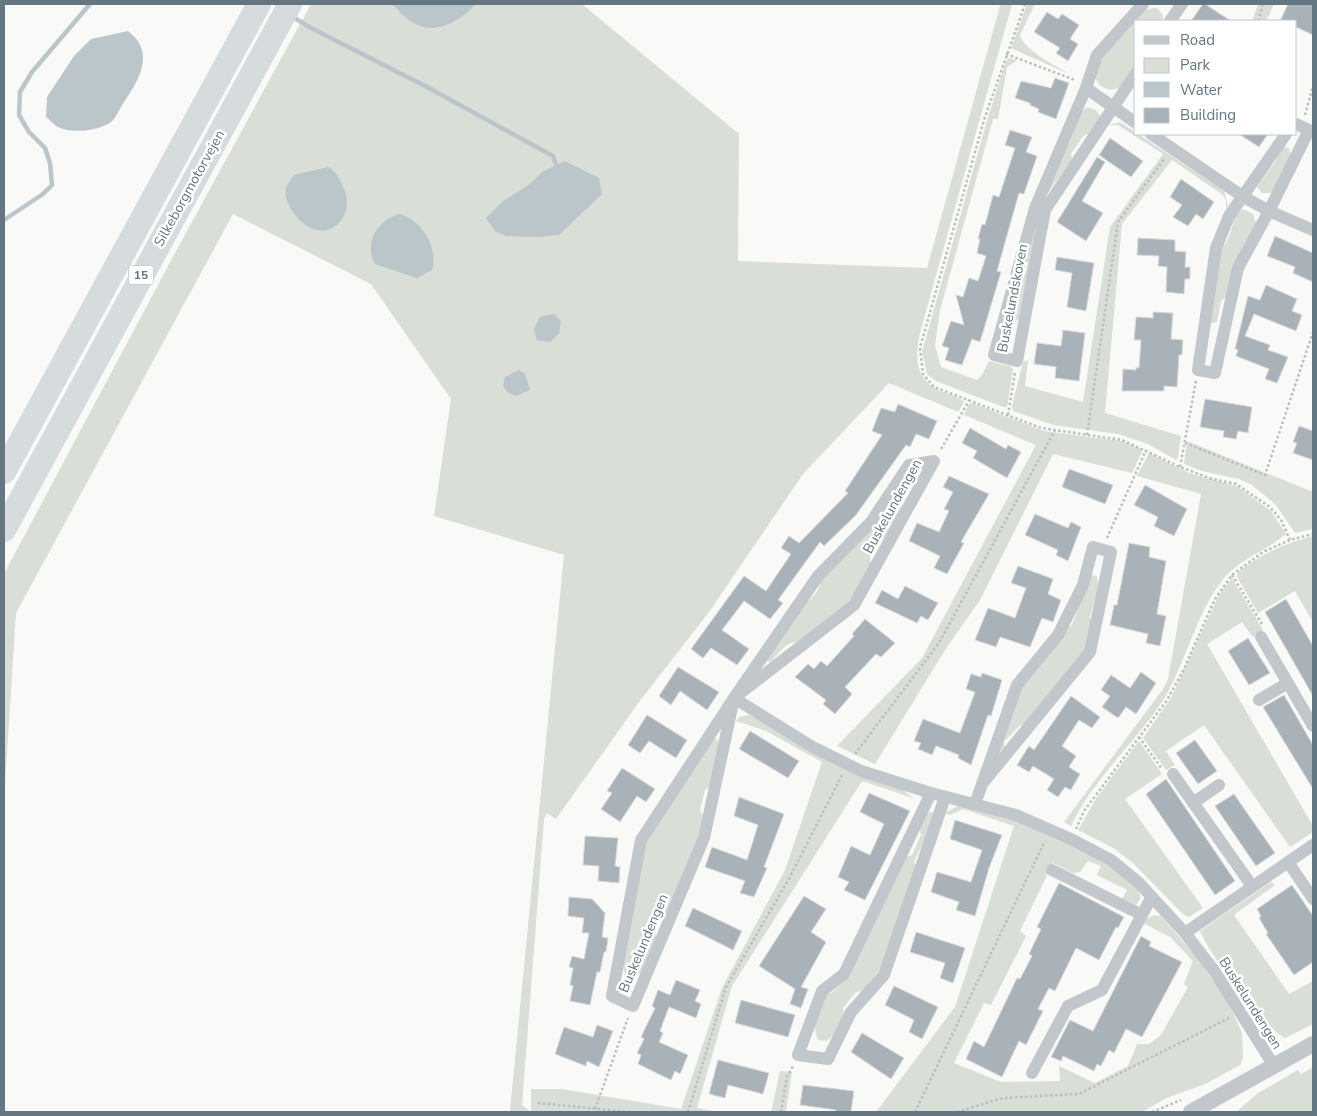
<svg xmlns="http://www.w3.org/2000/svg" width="1317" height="1116" font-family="'Nunito Sans',sans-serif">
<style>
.green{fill:#d9ded6}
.water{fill:#bac6ca}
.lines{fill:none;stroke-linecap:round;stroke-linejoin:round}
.stream{stroke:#bac6ca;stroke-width:4.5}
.building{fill:#a9b2b8;stroke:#dbdbd9}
.path{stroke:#babec1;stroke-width:2.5;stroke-dasharray:2.5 2.5;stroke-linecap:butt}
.minor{stroke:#c2c7cb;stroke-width:12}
.tertiary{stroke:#c2c7cb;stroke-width:16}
.motorway{stroke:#d6dbde;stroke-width:24}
.labels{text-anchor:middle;stroke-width:5;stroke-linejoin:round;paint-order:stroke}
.shield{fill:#fff;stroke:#929fa8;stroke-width:1}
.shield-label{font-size:12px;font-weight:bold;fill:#647682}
.street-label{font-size:14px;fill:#647682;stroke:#fff}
</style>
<rect width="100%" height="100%" fill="#f9f9f7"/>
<path class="green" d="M311,4h271l157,130 -1,127 189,7 73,-262 1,-2h11l-84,300c-7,28 -24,66 8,85 9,5 22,6 28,13l-6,10 -69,-29 -86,91 -94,138 -70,90 -83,117 -9,-6 -3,6 -22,286 9,7 -21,-1 54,-556 -130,-39 17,-117 -80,-115 -138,-70 -217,399 -12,187v-226l171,-321z
M1027,4h8l-15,31c2,14 38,32 51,40l-60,-27z
M1258,4h16l-8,17h-14z
M1157,8l5,6 1,7h-27c0,14 2,30 0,43 -4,21 -29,39 -42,12l8,-22 28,-26v-7l17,-12z
M1009,58l8,2 -10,7 -9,52h-5l-53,191 -5,35 6,22 36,13 5,-5 7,-14 21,5 3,3 -5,33 -1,5h-4l-67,-26 -9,-7 -5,-22 66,-235 18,-56z
M1087,107l9,3 5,7 -13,17 -5,2 -12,18 1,5 -25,35 17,-47 6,-4 8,-27z
M1120,122l104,69 4,14 -2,4v-8l-3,-6 -51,-35 -50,64 -17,189 76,23 -3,21 -2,3 -28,-16 -30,-10 -65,-9 -40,-14 -1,-5 11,-44 5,-2 -3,26 58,16 27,-175 53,-73 -45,-29h-9z
M1283,147l6,1c6,14 -9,35 -18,45h-9l-5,-6 20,-28 -1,-6z
M1243,209l10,5 3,9 -30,74 -5,4 -4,21 -9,2 12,-75c15,-11 9,-33 23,-40z
M1032,233h3l-16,85 -7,8 -3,-3 5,-34 8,-5 6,-21 -4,-4z
M972,403l72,28 77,10 20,8 1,3 -10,21 -79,-19 -73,146 -35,50 -70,114 -38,-18 85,-88 114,-213 -72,-30 5,-11z
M1187,441l126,51v37l-18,4 -19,-28 -24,-20 -13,-6 -37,-8 -18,-7z
M1149,453l40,20 48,13 34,25 15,23c-20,17 -45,24 -62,44 -28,35 -37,81 -59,119 -26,42 -74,84 -94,129l-7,-4 99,-133 5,-10 33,-185 -64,-18z
M898,489l5,3 -2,16 -14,30 -7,2 -10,17 1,7 -22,37 -52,41c-14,1 -18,13 -27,20l-8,-3 40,-55c10,-3 20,-17 19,-27z
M1313,536v86l-18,-31 -37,22 -21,-36 1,-5c24,-18 47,-29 75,-36z
M1090,575l7,1 2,18 -4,4 -5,19 3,8 -7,24 -61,76 -6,1 -15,16 1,7 -8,3 19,-56 50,-68 5,-2c8,-17 11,-33 19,-51z
M1232,578l31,52 -10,7 -11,-15 -35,22 106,182v6l-23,15 -86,-122 -38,26 9,14 -9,5 -23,-32 28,-40 48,-103z
M749,715l154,75 10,8 -51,-17 -130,205 -35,122 21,4h-187v-23h31l119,20 41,-121 63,-118 37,-108 -56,-31 -30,-10 3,-4z
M713,738l4,1 2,7 -9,40 -5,4 -5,20 3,6 -4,21 -30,73 -6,3 -8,20 2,6 -13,31 -12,10 -6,-4 -3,-8 19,-122z
M1139,741l23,33 -37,25 78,109 -14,9 -6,-3 -51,-52 -19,-14 -35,-18 19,-33z
M960,805c19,5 38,9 56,16 25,9 118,49 124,74 2,4 -2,7 -4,10l-14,-6 5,-9 -30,-15 4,-9 -13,-5 -8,11 -7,1 -20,-10 -33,68 6,5 -35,69 -7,-2 -30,60 47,19 59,-1 -1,-15 36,17 33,-17 9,-22h12l12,-9 27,-48 -4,-3 9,-23 -23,-24 -27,-14c5,-6 9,-9 18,-7l37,43 31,44 13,30 1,25 -3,7 -35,19 -38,14 -25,14h-266l79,-105 59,-181 -51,-17 -13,6 -5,-2z
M929,812h4l3,3c-6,18 -15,30 -22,47l3,6 -34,97 -20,26 -7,1 -13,16c2,13 -7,25 -16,33l-9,-1c-7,-18 0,-30 7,-46l6,-1 17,-15 57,-121 7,-2 9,-20 -2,-7 6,-13z
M1271,882l4,3 -41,30 55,79 24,-13v43l-28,14c-20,-9 -76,-84 -85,-107z
M1313,1067v45h-77l22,-19 40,-23 3,4z
M780,1071l12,1 -6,40h-15z"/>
<path class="water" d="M391,4h85c-17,18 -43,34 -67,16 -7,-4 -11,-12 -18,-16z
M128,31c28,21 11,49 -4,71 -4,6 -8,16 -13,20 -13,9 -39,12 -53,5 -4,-2 -8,-7 -12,-10l1,-20 27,-41 17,-17z
M565,161l34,17 3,16 -43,41 -22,2 -31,-1 -11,-5 -9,-13 16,-16 28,-18 12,-12z
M328,167c9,4 13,15 17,24 3,10 3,18 -2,26 -21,35 -62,-6 -57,-29 1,-4 6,-9 8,-13z
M400,214c22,6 39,35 32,56l-15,8 -42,-14c-12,-20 3,-45 25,-50z
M554,314l7,7 -2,13 -9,8 -13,-2 -3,-11 6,-12z
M519,370l6,4 5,16 -14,6 -9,-4 -4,-7 2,-8z"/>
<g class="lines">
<path class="stream" d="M291,16l22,13 114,58 126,69 3,9
M4,220l39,-26 9,-9 -2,-22 -5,-15 -16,-16 -10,-17 1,-23 12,-20 58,-68"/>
</g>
<path class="building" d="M1203,4h2l26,17h-40z
M1288,4h25v31l-17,-8v-6h-16z
M1047,12l11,7 4,-5 17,11 -9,14 8,5 -10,17 -12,-8 4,-5 -26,-16z
M1055,78l14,5 -13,36 -18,-7 1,-3 -9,-4v-2l-15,-5 6,-17 30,7z
M1010,130l22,7 -6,15 11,4 -13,38 -5,-1 -22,78 4,1 -21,70 -8,-3 -10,26 -17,-5 4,-12 -7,-2 9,-25 13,4 -8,-30 7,2 6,-19 9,3 8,-25 -9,-3 3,-14h-2l4,-15 3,1 8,-30 6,2 16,-49 -10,-3z
M1239,134h29l-9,13z
M1110,138l33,23 -12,16 -32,-22z
M1097,157l8,5 -23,39 21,12 -17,28 -29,-19z
M1181,179l33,23 -11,17 -7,-5 -8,12 -15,-9 9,-12 -12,-8z
M1275,236l38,17v29l-20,-9 2,-6 -28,-11z
M1138,238l37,2v11l11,1 -1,15h5v12h-5l-1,15 -18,-2 1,-25 -9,-1 1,-10 -22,-1z
M1057,257l37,6 -8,48 -19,-4 5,-34 -17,-3z
M1266,285l31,14 -5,12 10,4 -6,16 -42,-17 -9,22 25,9 -2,5 20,7 -11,26 -12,-4 4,-10 -33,-13 2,-6 -3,-1 13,-53 12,4z
M1153,312l20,1 -2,26 12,1 -1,15h-3l-2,32 -13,-1v5h-42l1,-22 13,1v-3l3,1 2,-28h-7l2,-23 17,1z
M1063,330l22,3 -6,48 -24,-3 1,-11 -22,-3 3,-21 24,3z
M1205,399l47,8 -4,26 -10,-2 -2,8 -13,-2 1,-6 -24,-4z
M898,404l39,17 -8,18 -13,-5 -6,13 -4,-2 -50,70 -32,31 -4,-4 -42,58 5,3 -13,16 -26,-18 -22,29 27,19 -12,16 -26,-17 -8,10 -12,-9 53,-73 22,15 25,-37 -10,-6 8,-12 10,7 49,-50 -3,-2 37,-56 -10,-4 9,-23 14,4z
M1299,426l14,5v29l-20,-7 4,-10 -4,-1z
M970,428l36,21 2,-4 13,7 -14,26 -34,-20 4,-7 -15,-8z
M1069,469l44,16 -8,19 -43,-17z
M949,476l40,18 -28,48 3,1 -17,31 -13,-6 6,-12 -31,-15 8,-18 22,9 10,-21 -5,-2 9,-17 -10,-5z
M1145,485l42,24 -13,27 -20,-10 4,-9 -24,-12z
M1035,514l33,14 3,-6 10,5 -13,34 -12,-6 2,-5 -33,-15z
M1129,543l21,4 -1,10 17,4 -9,53 9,2 -6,30 -14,-3 2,-9 -38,-9 4,-20h3z
M1018,566l35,13 -5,15 13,6 -8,22 -11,-4 -12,29 -30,-10 -4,10 -21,-7 13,-32 27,10 11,-30 -15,-5z
M905,586l33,17 -10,17 -7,-4 -4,7 -42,-20 7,-13 16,9z
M1286,599l27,47v50l-48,-84z
M865,619l30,24 -14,14 -5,-3 -31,33 7,7 -17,20 -12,-10 3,-4 -31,-23 13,-13 6,5 7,-8 6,5 27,-30 -2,-2z
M1248,638l22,35 -21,12 -21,-34z
M678,667l41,25 -12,18 -27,-19 -9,14 -12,-9z
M1141,672l15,11 -20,31 -10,-7 -8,11 -16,-11 8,-11 -9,-6 10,-15 19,13z
M982,673l20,7 -11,36 -3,-1 -17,50 -13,-7 1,-3 -23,-9 -4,9 -14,-6 3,-6 -7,-2 9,-22 37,14 15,-41 -9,-3 5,-15 10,3z
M1284,695l29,50v44l-50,-82z
M1071,696l29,21 -8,11 -13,-8 -17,26 14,10 -7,11 11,7 -9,16 -6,-3 -7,10 -11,-7 7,-11 -21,-13 -4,6 -12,-7 12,-19 5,4z
M647,715l40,25 -11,18 -27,-17 -9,12 -12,-8z
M750,731l49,30 -11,17 -49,-29z
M1195,740l22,31 -19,13 -22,-31z
M622,768l33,21 -9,13 -9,-6 -17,26 -19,-13 11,-16 -5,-2z
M1166,779l69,102 -20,14 -69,-101z
M869,793l41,18 -45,89 -21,-10 5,-8 -11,-5 13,-31 19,9 14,-31 -24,-12z
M1234,794l41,59 -19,13 -41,-60z
M739,797l45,17 -20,53 3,1 -13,29 -14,-4 5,-12 -40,-14 7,-20 35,13 11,-35 -24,-9z
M955,820l47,15 -13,33 -14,48 -19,-6 3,-8 -28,-10 6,-20 34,10 11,-32 -32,-11z
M585,836l33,2 -3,28 5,1 -1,16 -21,-2 1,-15 -16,-1z
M1059,883l65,34 -6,11 -2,-1 -17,33 -23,-12 -21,43 -6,-3 -11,21 5,2 -17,34 -7,-4 -17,36 -36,-18 8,-18 10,6 33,-69 3,1 12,-23 -3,-2 12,-25 -4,-2z
M1292,885l21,31v46l-19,13 -28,-41 2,-1 -9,-15 2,-2 -4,-7z
M804,896l22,13 -15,23 15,10 -25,45 7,2 -7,19 -11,-4 5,-15 -36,-23z
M569,897l23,2 13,14 -3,24 6,1 -2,14h-2l-4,20h-3l-7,33 -20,-4 3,-15 -3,-1 3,-17 -4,-1 3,-11 12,3 5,-26h-7l2,-15 -16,-2z
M693,908l49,23 -9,19 -48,-24z
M916,932l49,16 -12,35 -13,-5 5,-15 -35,-11z
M1141,936l10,6 -2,4 33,16 -40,75 -16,-8 -12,24 -5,-3 -8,16 -4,-2 -3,7 -31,-15 -2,5 -10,-4 19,-37 23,11z
M676,980l24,10 -5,11 6,3 -5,14 -27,-11 -9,24 3,2 -4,9 29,13 -8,19 -5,-3 -4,9 -33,-16 3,-9 -4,-2 7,-14 -3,-2 14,-29 -3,-2 6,-16 12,5z
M894,986l44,21 -16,32 -13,-7 5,-12 -29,-15z
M741,1000l54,15 -7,22 -53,-14z
M597,1025l16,6 -14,36 -12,-6 -1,5 -31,-12 9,-27 29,10z
M862,1033l42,25 -13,21 -40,-27z
M718,1060l51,13 -6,21 -35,-9 -3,13 -16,-4z
M803,1085l51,6 -3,21h-15v-2l-36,-5z"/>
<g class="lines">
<path class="path" d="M1025,4l-41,116 -64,228 3,26 11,13 107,41 81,12 58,27 32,12 24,5 34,23 11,13 9,20
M1258,21l5,-17
M1006,54l69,26
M1305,115l8,-29
M1008,415l7,-43
M1087,435l31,-213 46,-63
M1185,443l80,32 48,-143
M941,449l29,-50
M1180,467l16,-86
M1107,538l39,-88
M1232,575l30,49
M1139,737l23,32
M855,754l84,-111 116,-213
M1076,829l8,-18 83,-111 16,-29 32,-72 17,-24 31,-23 27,-12 23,-6
M538,1103l91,9
M595,1109l33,-91
M688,1112l38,-125 64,-110 52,-102
M781,1112l6,-35 6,-11
M915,1112l130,-271
M957,1112l46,-14 76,-4 150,-76
M1152,1112l29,-12"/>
<path class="minor" d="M1170,21l12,-17
M1136,73l-91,137 -28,151 -23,-6 41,-147 51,-120 11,-33 46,-51
M1086,88l50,35
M1151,134l91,62 27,15 44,19
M1286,134l-57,82 -13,32 -18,122 17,3 23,-105 31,-57 40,-81 -13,-6
M934,461l-80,144 -120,93 84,-122 53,-54 38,-57z
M1261,637l52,89
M734,698l77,48 50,25 70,22 85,22 55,24 40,21 28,23 46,50 30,39 59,94
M734,698l-30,140 -71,168 -21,-10 29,-156z
M1259,700l29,-17
M1173,774l79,112
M931,793l-87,181 -22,17 -24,64 30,4 23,-47 33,-37 61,-178
M1193,803l26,-18
M975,804l42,-119 41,-50 25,-50 10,-38 18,5 -21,100 -108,132
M1288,862l25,37
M1052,870l90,45
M1185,933l128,-88
M1032,1073l36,-67 34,-16 49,-92"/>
<path class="tertiary" d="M1191,1112l122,-68"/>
<path class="motorway" d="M4,472l255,-468
M4,530l286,-526"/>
</g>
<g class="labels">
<rect class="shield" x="128.5" y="265.5" width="25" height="19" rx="4"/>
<g class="shield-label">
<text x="141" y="279">15</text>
</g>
<g class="street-label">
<text transform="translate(189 188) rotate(-61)" y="5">Silkeborgmotorvejen</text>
<text transform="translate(1012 298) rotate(-79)" y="5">Buskelundskoven</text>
<text transform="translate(892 506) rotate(-61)" y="5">Buskelundengen</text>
<text transform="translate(643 943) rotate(-67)" y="5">Buskelundengen</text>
<text transform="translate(1251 1003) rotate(58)" y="5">Buskelundengen</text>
</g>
</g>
<rect width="1317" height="1116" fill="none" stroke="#647682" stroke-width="10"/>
<rect x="1134" y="20" width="162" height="115" fill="#ffffff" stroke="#c1c8cd"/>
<rect x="1144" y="36" width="25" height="8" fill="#c2c7cb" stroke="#c1c8cd"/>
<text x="1180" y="45" font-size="15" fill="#647682">Road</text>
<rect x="1144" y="58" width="25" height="15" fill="#d9ded6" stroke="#c1c8cd"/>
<text x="1180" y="70" font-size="15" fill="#647682">Park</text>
<rect x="1144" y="82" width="25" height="15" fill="#bac6ca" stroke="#c1c8cd"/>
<text x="1180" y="95" font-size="15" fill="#647682">Water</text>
<rect x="1144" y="108" width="25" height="15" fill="#a9b2b8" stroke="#c1c8cd"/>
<text x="1180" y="120" font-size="15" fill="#647682">Building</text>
</svg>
